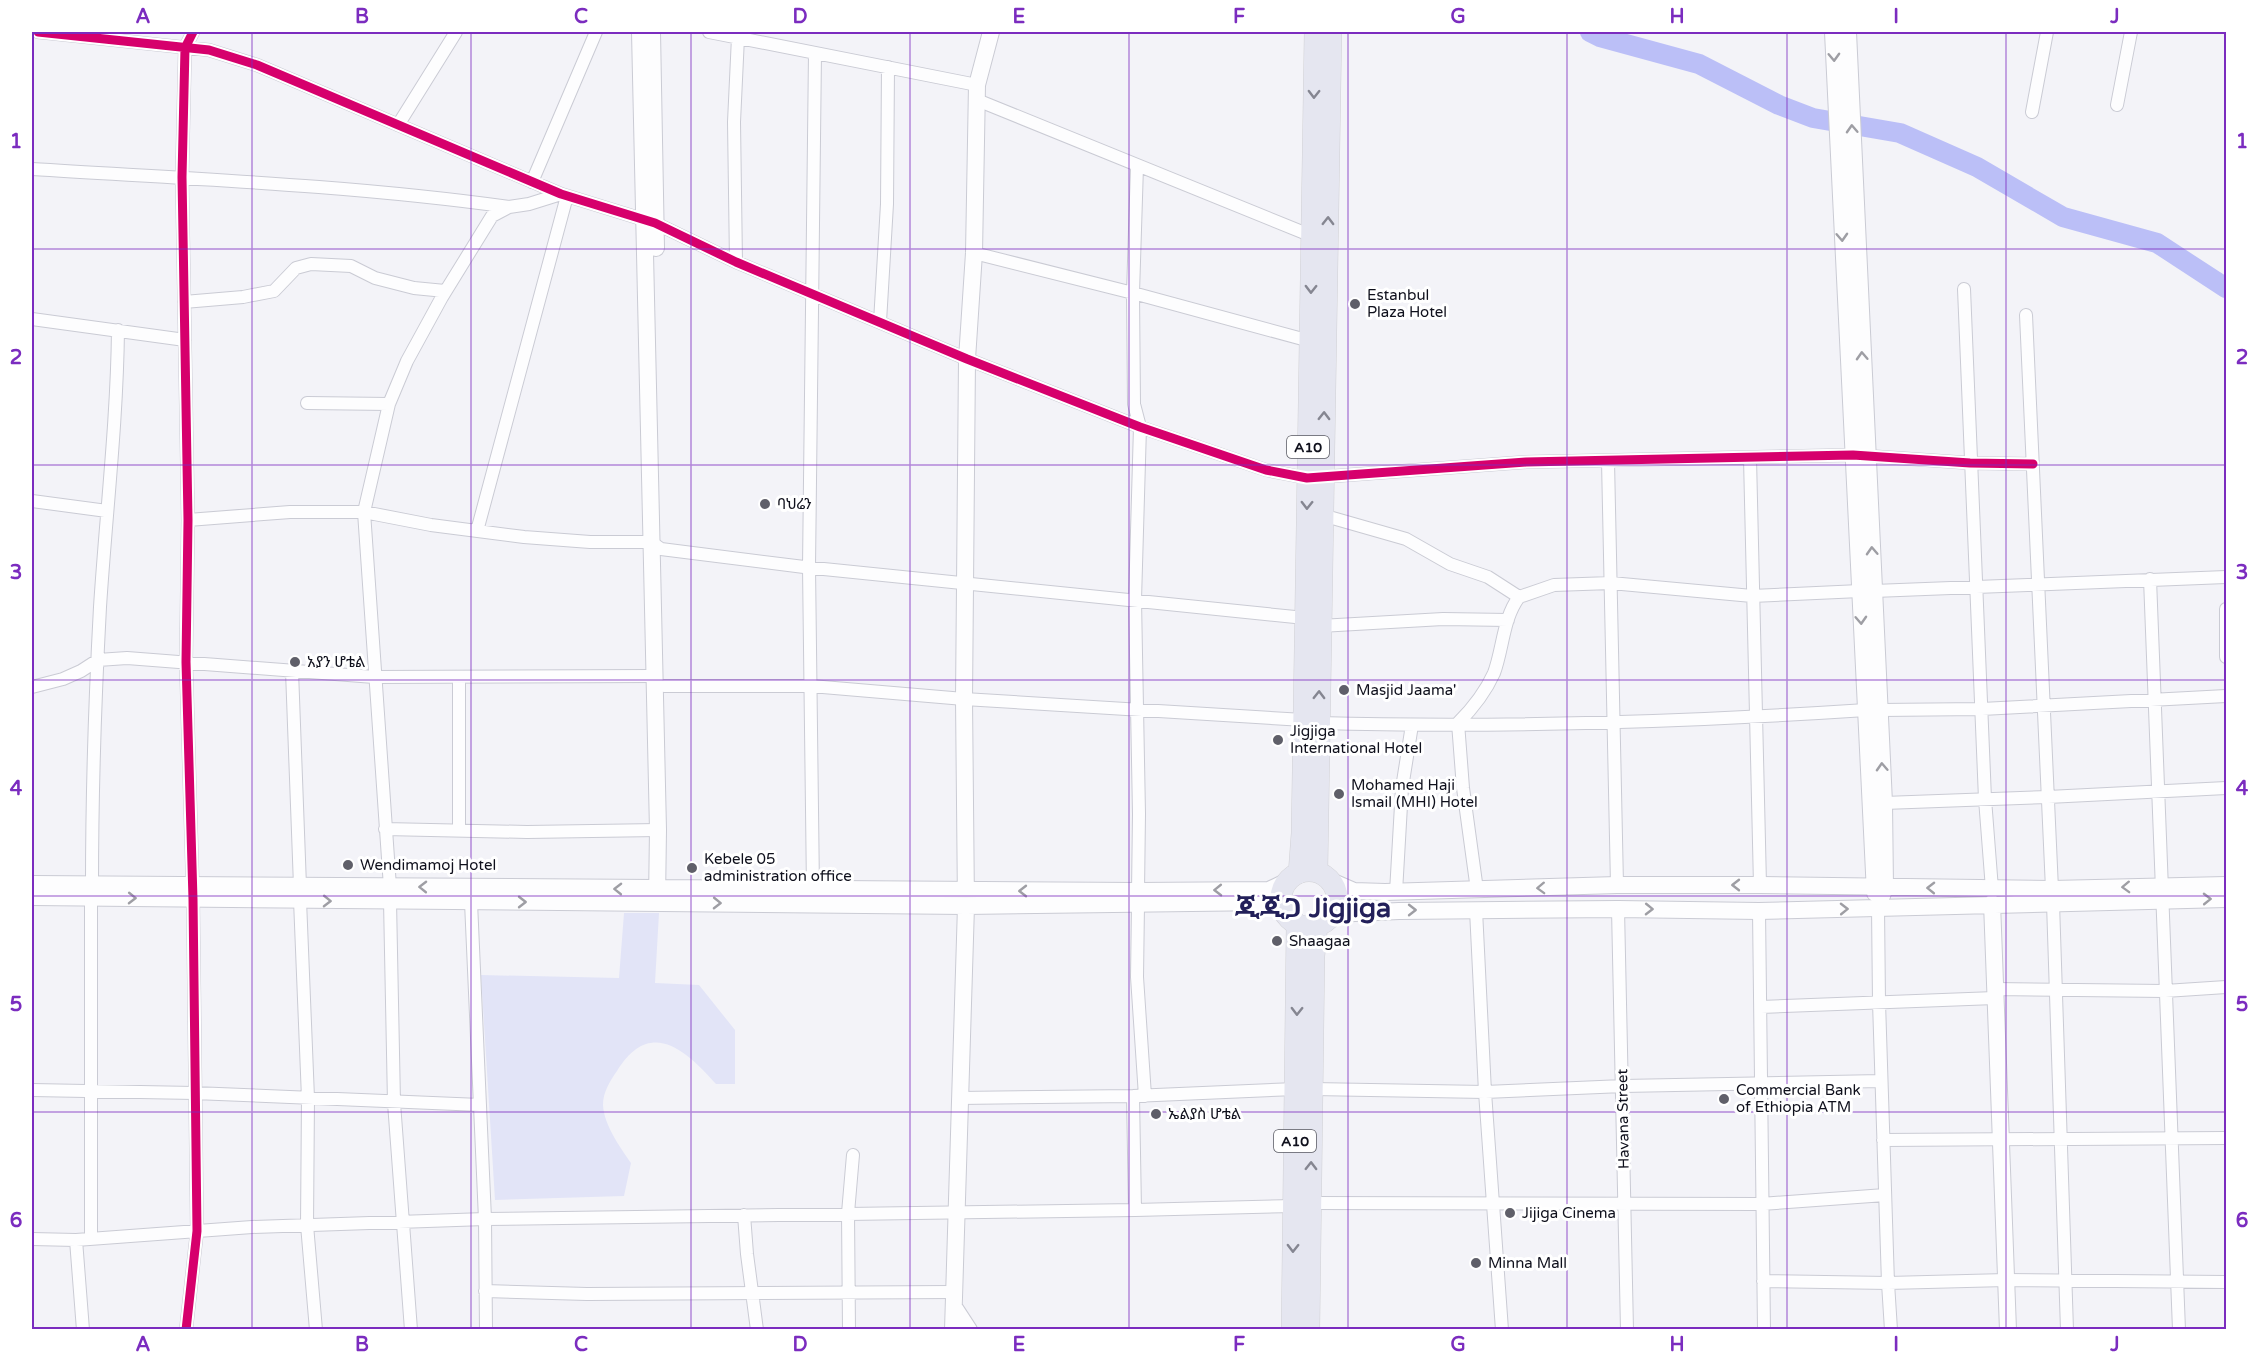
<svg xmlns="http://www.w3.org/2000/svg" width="2258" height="1361" font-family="'Varela Round','Noto Sans Ethiopic',sans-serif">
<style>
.green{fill:#e2e4f7}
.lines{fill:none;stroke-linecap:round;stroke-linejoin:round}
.river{stroke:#bbbff7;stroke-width:20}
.street-casing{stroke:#cacbd4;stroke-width:14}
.secondary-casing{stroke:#cacbd4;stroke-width:18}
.highway-casing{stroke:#d0d0d4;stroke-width:22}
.street{stroke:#fdfdfe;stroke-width:12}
.secondary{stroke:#fdfdfe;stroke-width:16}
.highway{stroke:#e5e6f0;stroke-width:21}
.cycleway-casing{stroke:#fff;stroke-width:13}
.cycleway{stroke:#d6006c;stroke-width:9}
.oneway{stroke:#9e9ea4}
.oneway2{stroke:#858691}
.grid{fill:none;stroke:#7b2cbf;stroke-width:1.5;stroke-opacity:0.55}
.poi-dot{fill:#5f5f69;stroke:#fff;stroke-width:2}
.labels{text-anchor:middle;stroke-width:6;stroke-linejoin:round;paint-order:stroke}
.shield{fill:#fff;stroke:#575860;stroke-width:1.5}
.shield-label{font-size:14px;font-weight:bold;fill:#0f101c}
.poi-label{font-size:15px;fill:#0f101c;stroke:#fff;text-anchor:start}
.street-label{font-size:15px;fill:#0f101c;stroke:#fff}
.town-label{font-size:27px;font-weight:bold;fill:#23205a;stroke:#fff}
.neatline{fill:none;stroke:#7b2cbf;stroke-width:2}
.grid-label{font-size:20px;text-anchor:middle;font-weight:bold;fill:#7b2cbf}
</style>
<rect width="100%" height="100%" fill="#f3f3f8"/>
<path class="green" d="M624,913h35l-4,70 44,2 36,45v54h-19c-30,-34 -66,-67 -99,-13 -7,10 -14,21 -14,34 1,20 17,42 28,58l-7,33 -129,4 -14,-225 138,3z"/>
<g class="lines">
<path class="river" d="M1590,32l10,5 99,27 80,41 34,13 87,15 77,34 86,50 94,26 69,45"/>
<g class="street-casing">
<path id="street" d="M38,32l171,18 48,15 304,129 94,29 81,39 231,97 173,68 126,43 41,8 219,-16 327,-7 117,8 63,1
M709,32l268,53
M977,100l335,136
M2117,105l14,-73
M2032,112l15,-80
M398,125l58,-93
M1137,166l-4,127 1,111 6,23 -5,173 4,214 -1,77
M32,169c159,10 319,16 477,38
M532,182l64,-150
M974,253l159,40 177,48
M736,262l-2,-140 4,-85
M1964,289l21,510 7,90
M184,302l59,-5 31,-6 22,-23 15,-4 40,2 24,12 39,10 31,3
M2026,315l26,574
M32,319l153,21
M880,322l7,-118 1,-137
M307,403l82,1
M1750,458l10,427
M1608,461l9,424
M32,501l75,10
M1322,515l84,24 44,25 38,13 31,20
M188,520l102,-8h74l67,13 93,12 66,5h61l10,7 143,18 501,51
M477,531l90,-335
M2150,579l29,751
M1874,591l352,-14
M2226,609v48
M1320,626l123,-7 65,1
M292,671l8,215
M664,686h147l153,13 340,21
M32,687l31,-8 18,-8 17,-11 29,-2 247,19 280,-1
M1880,710l102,-1 244,-13
M1319,723c182,5 365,-1 547,-13
M1884,803l164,-6 178,-9
M385,829l142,3 131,-2
M459,831v-153
M92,885c0,-93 3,-186 8,-278 6,-93 17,-185 18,-277
M390,887l-26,-375 25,-108 18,-43 35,-64 50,-81 17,-9 20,-3 32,-10
M813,890l-4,-323 6,-514
M1477,890l-14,-102 -5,-65c15,-15 27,-30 36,-50 9,-24 9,-55 25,-76l35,-12 57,-2 141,13 108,-5
M1396,892l6,-104 10,-63
M300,900l8,198 -1,127 9,105
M390,901l4,202 17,227
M471,902l14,317 1,111
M2053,903l14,427
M1138,905l-1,72 8,119
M1878,908l1,94 9,281 3,47
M1618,909l9,421
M1476,910l9,182 17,238
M1759,911l5,419
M1995,989l170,2 61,-4
M1761,1007l234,-9
M1313,1089l172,3 138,-6 258,-5
M32,1090l162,3 286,12
M1133,1096l2,114
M959,1098l174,-2 163,-7
M1883,1140l343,-2
M1311,1203l450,1 124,-9
M744,1215l3,39 10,76
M32,1239l44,1 176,-13 233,-8 650,-9 159,-4
M91,1239v-342
M76,1240l7,90
M1763,1281l125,2 118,-3 220,2
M485,1291l102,3 367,-2
M186,1330l11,-99 -4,-332 -7,-237 2,-142 -6,-343 3,-129 8,-16
M849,1330l-1,-117 5,-58"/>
</g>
<g class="secondary-casing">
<path id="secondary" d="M640,32l18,798 -1,70
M652,32l4,216
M1833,32l42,861
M1848,32l36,771 1,84 -3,9
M1331,881l23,10 31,1 232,-7h143l292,4 174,-4
M32,884l1106,7 131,-1 19,-9
M32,897l934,9 303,-4 15,8
M1992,903l16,427
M1333,914l66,-3 219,-2 141,2 467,-12
M954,1307l15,23
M953,1330l13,-424 -2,-207 3,-340 7,-106 3,-168 14,-53"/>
</g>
<g class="highway-casing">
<path id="highway" d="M1281 899a28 28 0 1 1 56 0a28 28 0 1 1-56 0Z
M1317,872l14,-840
M1299,873l3,-40 13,-801
M1292,1330l5,-406
M1309,1330l5,-374 3,-30"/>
</g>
<use href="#street" class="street"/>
<use href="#secondary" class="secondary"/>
<use href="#highway" class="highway"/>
<g class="cycleway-casing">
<path id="cycleway" d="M38,32l171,18 48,15 304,129 94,29 81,39 231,97 173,68 126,43 41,8 219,-16 327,-7 117,8 63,1
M186,1330l11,-99 -4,-332 -7,-237 2,-142 -6,-343 3,-129 8,-16"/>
</g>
<use href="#cycleway" class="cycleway"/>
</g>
<defs><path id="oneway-chevron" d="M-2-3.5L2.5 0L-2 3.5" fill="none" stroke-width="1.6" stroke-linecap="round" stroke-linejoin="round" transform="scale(1.5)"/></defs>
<g class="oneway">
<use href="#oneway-chevron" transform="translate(1834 57) rotate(88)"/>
<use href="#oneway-chevron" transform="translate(1852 129) rotate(-93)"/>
<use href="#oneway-chevron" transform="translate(1842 237) rotate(87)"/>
<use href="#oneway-chevron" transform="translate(1862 356) rotate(-93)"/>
<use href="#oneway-chevron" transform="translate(1872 551) rotate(-93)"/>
<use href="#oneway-chevron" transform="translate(1861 620) rotate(87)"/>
<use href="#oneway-chevron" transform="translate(1882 767) rotate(-93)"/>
<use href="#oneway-chevron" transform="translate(1736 885) rotate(180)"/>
<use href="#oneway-chevron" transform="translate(423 887) rotate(-179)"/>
<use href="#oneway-chevron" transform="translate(2126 887) rotate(178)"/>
<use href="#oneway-chevron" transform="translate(1541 888) rotate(178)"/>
<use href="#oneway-chevron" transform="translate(1931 888) rotate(-179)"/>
<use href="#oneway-chevron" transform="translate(618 889) rotate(-179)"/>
<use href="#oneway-chevron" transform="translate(1218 890) rotate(179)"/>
<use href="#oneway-chevron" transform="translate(1023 891) rotate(-180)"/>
<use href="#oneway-chevron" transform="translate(132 898) rotate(1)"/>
<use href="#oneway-chevron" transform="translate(2207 899) rotate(-1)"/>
<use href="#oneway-chevron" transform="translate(327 901) rotate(1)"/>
<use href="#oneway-chevron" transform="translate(522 902)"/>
<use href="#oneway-chevron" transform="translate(717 903) rotate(1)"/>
<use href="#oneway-chevron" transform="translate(1649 909) rotate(1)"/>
<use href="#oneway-chevron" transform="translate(1844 909) rotate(-1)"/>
<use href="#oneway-chevron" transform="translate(1412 910)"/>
</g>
<g class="oneway2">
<use href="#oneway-chevron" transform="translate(1314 94) rotate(91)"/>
<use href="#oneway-chevron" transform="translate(1328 221) rotate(-89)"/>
<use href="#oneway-chevron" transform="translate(1311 289) rotate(91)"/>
<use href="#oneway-chevron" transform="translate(1324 416) rotate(-89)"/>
<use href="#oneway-chevron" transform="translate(1307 505) rotate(91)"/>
<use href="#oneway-chevron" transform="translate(1319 695) rotate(-89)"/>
<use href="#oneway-chevron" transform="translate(1297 1011) rotate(91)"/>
<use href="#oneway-chevron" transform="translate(1311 1166) rotate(-89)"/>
<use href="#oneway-chevron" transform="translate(1293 1248) rotate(91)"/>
</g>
<path class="grid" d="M252,32v1298M471,32v1298M691,32v1298M910,32v1298M1129,32v1298M1348,32v1298M1567,32v1298M1787,32v1298M2006,32v1298M32,249h2194M32,465h2194M32,680h2194M32,896h2194M32,1112h2194"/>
<g class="poi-dot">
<circle cx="1355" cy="304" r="6"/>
<circle cx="765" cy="504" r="6"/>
<circle cx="295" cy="662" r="6"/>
<circle cx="1344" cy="690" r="6"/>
<circle cx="1278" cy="740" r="6"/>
<circle cx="1339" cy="794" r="6"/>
<circle cx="348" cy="865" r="6"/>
<circle cx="692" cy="868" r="6"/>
<circle cx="1277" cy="941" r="6"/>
<circle cx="1724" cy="1099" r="6"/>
<circle cx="1156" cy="1114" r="6"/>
<circle cx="1510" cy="1213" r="6"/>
<circle cx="1476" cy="1263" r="6"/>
</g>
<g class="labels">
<g class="shield">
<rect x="1287" y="436" width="42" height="22" rx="4.5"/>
<rect x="1274" y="1130" width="42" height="22" rx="4.5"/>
</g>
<g class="shield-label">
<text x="1308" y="452">A10</text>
<text x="1295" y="1146">A10</text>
</g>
<g class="poi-label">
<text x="1367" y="300">Estanbul<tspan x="1367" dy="17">Plaza Hotel</tspan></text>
<text x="777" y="509">ባህሬን</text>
<text x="307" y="667">አያን ሆቴል</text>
<text x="1356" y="695">Masjid Jaama'</text>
<text x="1290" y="736">Jigjiga<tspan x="1290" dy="17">International Hotel</tspan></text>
<text x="1351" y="790">Mohamed Haji<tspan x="1351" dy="17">Ismail (MHI) Hotel</tspan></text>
<text x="704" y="864">Kebele 05<tspan x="704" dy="17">administration office</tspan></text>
<text x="360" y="870">Wendimamoj Hotel</text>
<text x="1289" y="946">Shaagaa</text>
<text x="1736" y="1095">Commercial Bank<tspan x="1736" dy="17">of Ethiopia ATM</tspan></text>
<text x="1168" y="1119">ኤልያስ ሆቴል</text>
<text x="1522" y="1218">Jijiga Cinema</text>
<text x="1488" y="1268">Minna Mall</text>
</g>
<g class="street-label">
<text transform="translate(1623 1119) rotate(-91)" y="5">Havana Street</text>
</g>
<g class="town-label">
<text x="1313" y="917">ጂጂጋ Jigjiga</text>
</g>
</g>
<rect width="2258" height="1361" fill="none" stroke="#ffffff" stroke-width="66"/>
<rect x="33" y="33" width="2192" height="1295" class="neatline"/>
<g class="grid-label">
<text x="143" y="23">A</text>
<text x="362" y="23">B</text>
<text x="581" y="23">C</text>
<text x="800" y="23">D</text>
<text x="1019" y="23">E</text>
<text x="1239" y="23">F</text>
<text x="1458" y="23">G</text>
<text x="1677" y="23">H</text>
<text x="1896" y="23">I</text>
<text x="2115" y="23">J</text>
<text x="16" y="148">1</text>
<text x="2242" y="148">1</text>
<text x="16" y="364">2</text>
<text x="2242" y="364">2</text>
<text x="16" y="579">3</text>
<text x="2242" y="579">3</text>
<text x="16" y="795">4</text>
<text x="2242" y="795">4</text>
<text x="16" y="1011">5</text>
<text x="2242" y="1011">5</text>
<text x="16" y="1227">6</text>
<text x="2242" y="1227">6</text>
<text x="143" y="1351">A</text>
<text x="362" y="1351">B</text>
<text x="581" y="1351">C</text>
<text x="800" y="1351">D</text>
<text x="1019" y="1351">E</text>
<text x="1239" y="1351">F</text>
<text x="1458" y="1351">G</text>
<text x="1677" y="1351">H</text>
<text x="1896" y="1351">I</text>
<text x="2115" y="1351">J</text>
</g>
</svg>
